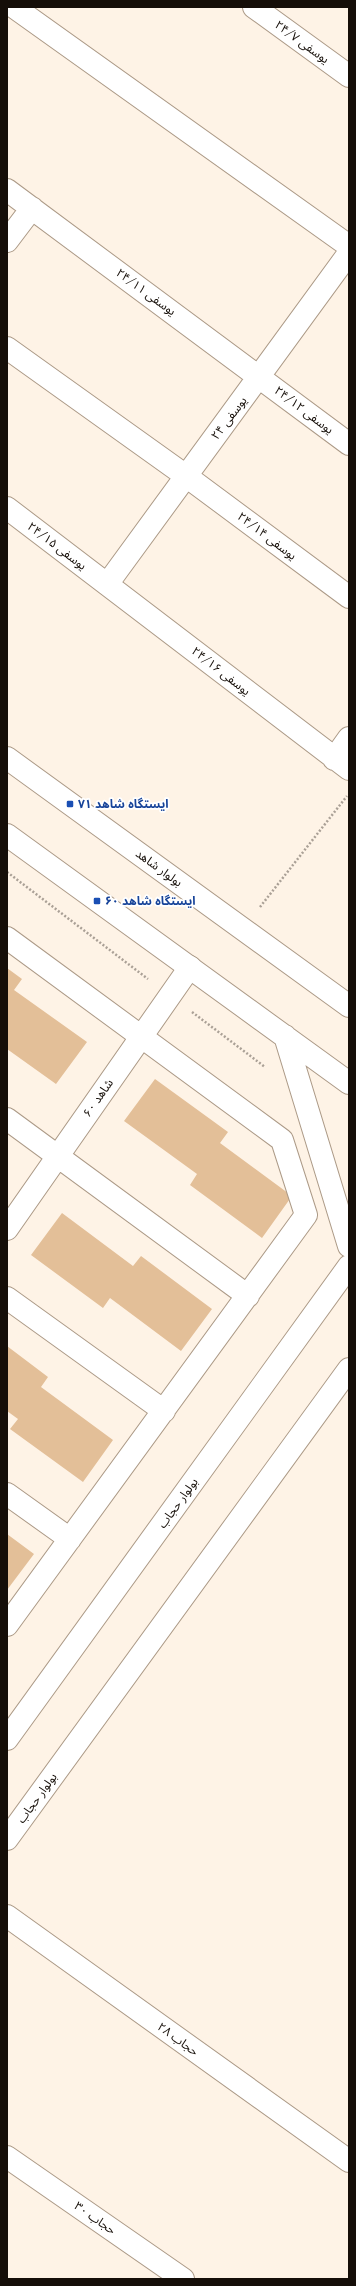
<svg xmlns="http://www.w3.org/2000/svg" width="356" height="2286" font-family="Quicksand,'Noto Sans Arabic',sans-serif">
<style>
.building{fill:#e3bf98}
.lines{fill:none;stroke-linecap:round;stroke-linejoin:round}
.minor-casing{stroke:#ac9a87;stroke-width:24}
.major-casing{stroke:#ac9a87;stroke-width:24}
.path{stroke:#aaa096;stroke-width:2.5;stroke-dasharray:2 2;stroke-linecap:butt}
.minor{stroke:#fff;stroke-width:22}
.major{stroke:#fff;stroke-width:22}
.transit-dot{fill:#1a4fb4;stroke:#fff;stroke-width:1.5}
.labels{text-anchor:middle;stroke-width:3.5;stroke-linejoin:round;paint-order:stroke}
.street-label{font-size:12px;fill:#150e08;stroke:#fff}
.transit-label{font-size:12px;font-weight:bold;fill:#164399;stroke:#fff;text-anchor:start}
</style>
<rect width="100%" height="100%" fill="#fef3e6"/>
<path class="building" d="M7,968l15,11 -8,11 73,52 -31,42 -49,-35z
M155,1079l73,53 -8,11 72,53 -30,42 -72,-53 7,-11 -73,-53z
M62,1213l71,53 8,-10 71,53 -31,42 -71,-53 -7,10 -72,-53z
M7,1346l41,31 -7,10 72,53 -30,42 -73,-53 8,-10 -11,-8z
M7,1534l27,20 -27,36z"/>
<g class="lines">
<g class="minor-casing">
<path id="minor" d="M14,7l335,239
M254,7l95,69
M7,190l342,254
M7,241l25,-33
M7,348l179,128 163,121
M7,508l342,261
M108,583l241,-330
M334,759l15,-21
M7,938l275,202 24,75 -299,410
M7,1119l241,177
M7,1229l183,-262
M7,1298l157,113
M7,1494l63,45
M7,1916l342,245
M7,2157l176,122"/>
</g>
<g class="major-casing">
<path id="major" d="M7,758l342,248
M7,835l342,248
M285,1036l64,210
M7,1739l342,-473
M7,1839l342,-470"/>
</g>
<path class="path" d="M7,872l141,107
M260,907l87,-111
M192,1012l73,55"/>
<use href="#minor" class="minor"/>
<use href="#major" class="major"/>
</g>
<g class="transit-dot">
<rect x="66" y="800" width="8" height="8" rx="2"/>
<rect x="93" y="897" width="8" height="8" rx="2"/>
</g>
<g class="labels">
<g class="street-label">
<text transform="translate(302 42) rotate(36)" y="4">یوسفی ۲۴/۷</text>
<text transform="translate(146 292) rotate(36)" y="4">یوسفی ۲۴/۱۱</text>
<text transform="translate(304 410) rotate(37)" y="4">یوسفی ۲۴/۱۲</text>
<text transform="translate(229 418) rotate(-53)" y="4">یوسفی ۲۴</text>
<text transform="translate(267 536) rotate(37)" y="4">یوسفی ۲۴/۱۴</text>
<text transform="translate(57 546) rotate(37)" y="4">یوسفی ۲۴/۱۵</text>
<text transform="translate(221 671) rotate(38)" y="4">یوسفی ۲۴/۱۶</text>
<text transform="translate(159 868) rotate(36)" y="4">بولوار شاهد</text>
<text transform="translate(98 1098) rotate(-55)" y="4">شاهد ۶۰</text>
<text transform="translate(178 1503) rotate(-54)" y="4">بولوار حجاب</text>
<text transform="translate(37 1798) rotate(-54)" y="4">بولوار حجاب</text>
<text transform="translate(178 2039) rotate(36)" y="4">حجاب ۲۸</text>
<text transform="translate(95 2218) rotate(35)" y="4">حجاب ۳۰</text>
</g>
<g class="transit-label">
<text x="78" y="808">ایستگاه شاهد ۷۱</text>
<text x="105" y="905">ایستگاه شاهد ۶۰</text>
</g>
</g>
<rect width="356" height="2286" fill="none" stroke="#150e08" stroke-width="16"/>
</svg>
